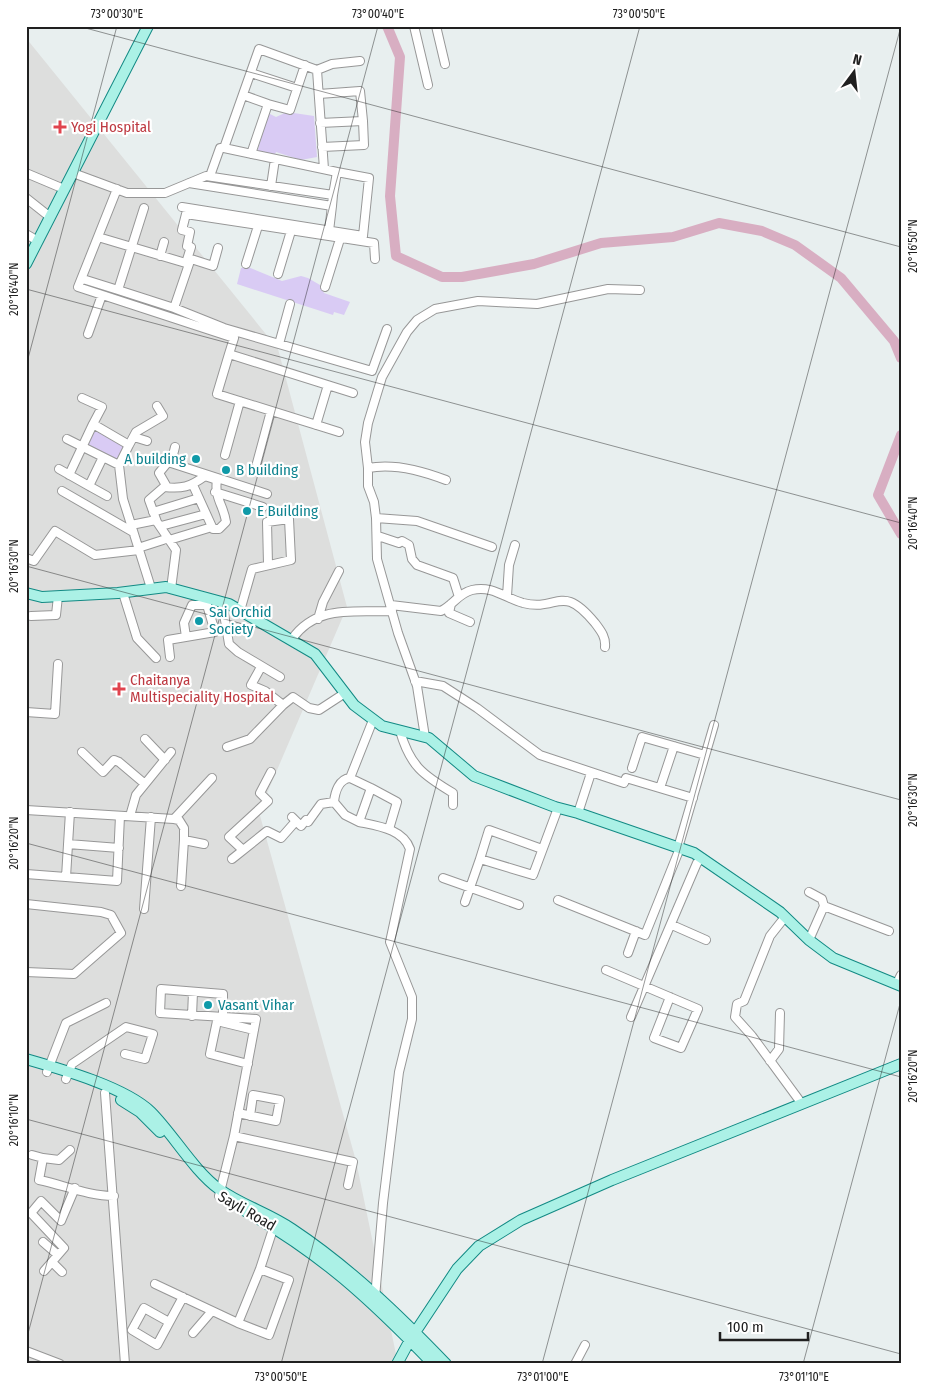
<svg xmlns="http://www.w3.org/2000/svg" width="927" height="1390" font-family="'Fira Sans Condensed',sans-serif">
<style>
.residential{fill:#dddedd}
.park{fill:#d9cbf4}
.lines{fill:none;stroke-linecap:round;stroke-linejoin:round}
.river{stroke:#d8aec2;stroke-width:10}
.minor-casing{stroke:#979797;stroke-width:10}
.major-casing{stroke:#128a84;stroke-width:12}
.minor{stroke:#fff;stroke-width:8}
.major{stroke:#abf1e6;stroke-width:10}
.ticks{fill:none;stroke:#202020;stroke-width:1;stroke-opacity:0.45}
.health-dot{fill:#e0444e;stroke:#fff;stroke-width:2}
.culture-dot{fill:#0f9aa8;stroke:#fff;stroke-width:2}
.labels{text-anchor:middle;stroke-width:4.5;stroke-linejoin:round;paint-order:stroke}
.health-label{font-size:15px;fill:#be3a42;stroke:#fff;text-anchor:start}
.culture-label{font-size:15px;fill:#0d838f;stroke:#fff;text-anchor:start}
.street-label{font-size:15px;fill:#202020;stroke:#fff}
.neatline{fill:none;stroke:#202020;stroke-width:2}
.ticks-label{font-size:12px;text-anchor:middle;fill:#202020}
</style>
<rect width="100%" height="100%" fill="#e8efef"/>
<path class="residential" d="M26,38l252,311 69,258 -88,205 97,349 42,203h-372z"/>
<path class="park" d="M287,112l27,4 3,41 -16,3 -25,-8 -2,5 -17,-4 11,-40 8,4z
M248,267l34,14 19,-5 7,2 12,7 4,8 26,9 -6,13 -10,-3 -1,3 -96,-31 4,-16z
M96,427l29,17 -8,15 -30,-13z"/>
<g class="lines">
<path class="river" d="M387,26l13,31 -10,139 6,60 46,21h20l72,-13 67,-21 72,-6 46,-14 43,8 33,14 46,33 53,63 7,17
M901,435l-23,60 23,39"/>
<g class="minor-casing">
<path id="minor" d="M414,26l14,59
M436,26l9,38
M317,70l15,-6 28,-3
M251,73l46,15
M319,94l41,-3 3,30
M243,95l25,9
M320,123l43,-2 1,24 -42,2
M251,154l17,-50 22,6 15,-45
M26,173l38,16
M73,173l54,20h38l41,-17 127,19 4,-23c-38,-8 -75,-16 -113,-24l35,-99 58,21 7,99
M210,176l10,-28h4
M189,183l143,23 1,-11
M271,186l4,-27
M117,189l-39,98 156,51 -5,16 124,39
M26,198l24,19
M182,207l181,29 6,-58 -32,-6
M329,231l3,-25
M26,234l12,7
M98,237l91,27 -15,44
M160,256l4,-14
M188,258l25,8 5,-18
M186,263l5,-16 -4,-1 3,-14 -8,-2 4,-16 188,29 1,16
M246,264l12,-38
M278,274l13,-43
M86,280l32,10 26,-82
M325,287l15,-48
M118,290l56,18 50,20 148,43 15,-42
M88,334l14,-39
M279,344l11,-40
M229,354l-12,40 122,38
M82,398l20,9 -9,17
M316,425l12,-40
M134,437l13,4
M67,439l52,26
M129,445l7,-13 27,-16 -6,-10
M225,455l15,-54
M103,457l-14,29 18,10
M171,463l4,-16
M257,463l14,-52
M368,468c25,-5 55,3 78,12
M59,469l30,17
M69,475l24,-51 36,21 -10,20 4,34 28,89
M167,487l-8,-14 9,-11 99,32
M62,491l71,41
M215,492l48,15
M153,512l46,-14
M376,518l41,3 75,26
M131,525l25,-5
M161,526l45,-12
M378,536l21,7 3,-2 7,4 3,14 5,6 36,13 6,19
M169,540l43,-13
M138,548l25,-8
M26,558l8,3 21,-30 40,24 44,-5
M171,589l5,-39 -19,-28 -8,-22 15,-13c18,2 26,0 41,-11l12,4c-3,18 7,26 9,42l-7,7h-6l-20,-44
M123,593l14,45 19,20
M507,596l2,-31 6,-20
M222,602l7,42 9,8 42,25
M451,604l-2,9 21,9
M391,605l50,6c12,-6 18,-18 31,-21 20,-5 33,8 51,13 36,9 38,-21 72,20 6,8 11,14 10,24
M240,611l12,-42 39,-9 -2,-41 -22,3 1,42
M31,616l25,-1 2,-19
M318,619l5,-17 16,-31
M186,637l-2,-14 8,-18h15
M292,639c25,-35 61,-26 100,-28
M170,657l-2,-17 47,-8 -10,-34
M415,681l28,5 34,22 63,47 84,28 2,-5 67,20
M283,705l10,-8 16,11 10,2 26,-17
M26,712l29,2 3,-50
M373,720l-23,58 21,10 -12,34c19,4 44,7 51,27l-20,93 22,55v22l-13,53 -16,131 -8,95
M400,731c10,35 23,44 53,62v12
M425,737l-8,-51 -19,-53 -21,-74 -1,-41 -2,-16 -6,-16v-18l-3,-26 3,-19 14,-46 25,-45 10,-12 18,-11 43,-8 59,3 71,-15 32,1
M145,739l20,21
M227,747l23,-8 33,-34 -18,-14 -14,-6 10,-18
M82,752l21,20 11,-12 5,2 26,22
M632,768l10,-31 63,18
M350,778c-11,1 -15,14 -16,24l11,13 14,7
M371,788l26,14 -8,27
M660,788l14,-42
M26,810l148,9 38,-41
M70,812l-4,65 51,4 3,-65
M578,813l13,-40
M130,816l6,-21 35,-43
M292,817l9,9 5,-6 2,2 13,-18 13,-2
M174,819l5,1 5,8v12l20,4
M68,844l51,4
M678,848l36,-123
M243,850l-14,-13 39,-36 -8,-8 11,-21
M232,859l35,-28 14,7 15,-17
M480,859l9,-29 53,19
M26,874l40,3
M443,878l76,27
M181,886l3,-46
M809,892l13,7 2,7
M558,900l87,35 35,-87
M465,902l15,-43 53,16 25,-67
M26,904l75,8 10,3 10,18 -47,41 -48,-2
M144,909l7,-92
M785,917l-15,19 -26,65 -7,3 -2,13 17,19 50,68
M672,925l34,15
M809,940l15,-34 65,25
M628,953l8,-22
M606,970l92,39 -17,39 -27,-10 16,-41
M897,983l4,-8
M192,1016l1,-24
M631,1017l66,-154 5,-5
M770,1061l9,-12 1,-36
M248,1064l-38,-10 7,-33 37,9
M47,1072l19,-49 40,-20
M66,1079l6,-15 54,-37 27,7 -8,25 -20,-5
M105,1093l20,271
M238,1113l38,8 4,-21 -27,-5 -3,21
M234,1136l119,26 -5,23
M32,1155l11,3 -4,22c25,5 49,16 75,16
M43,1158l16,2 11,-10
M219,1196l15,-60 22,-117 -96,-6 1,-24 62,5v23
M43,1242l15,13
M52,1262l10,10
M44,1271l20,-23 -33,-35 10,-12 20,20 14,-33
M155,1284l83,39 22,-54 14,-43
M169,1322l-25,-14 -12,22 25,15 26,-48
M238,1323l31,12 20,-55 -29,-11
M193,1333l19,-22
M26,1351l34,13
M575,1364l10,-19"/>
</g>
<g class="major-casing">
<path id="major" d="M26,264l122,-238
M26,593l16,4 76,-4 48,-6 63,17 86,50 39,51 28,21 47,12 45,38 81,31 23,6 116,40 86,59 29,28 24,18 68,28
M26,1059c35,10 99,28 125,53 22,22 43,59 68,77 22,16 50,24 73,40 57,38 106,85 154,135
M121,1100l19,12 20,20
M240,1208c80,44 131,92 193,156
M397,1364l13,-24 47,-71 22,-23 42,-26 91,-40 289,-116"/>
</g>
<use href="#minor" class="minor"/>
<use href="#major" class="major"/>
</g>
<path class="ticks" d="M78,26l823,221M26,289l875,234M26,366l91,-340M26,566l875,234M26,843l875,234M26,1119l875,235M26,1341l352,-1315M281,1364l359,-1338M542,1364l359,-1338M803,1364l98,-364"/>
<g class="health-dot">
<path d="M57.5 119.5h5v5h5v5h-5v5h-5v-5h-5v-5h5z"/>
<path d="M116.5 681.5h5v5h5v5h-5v5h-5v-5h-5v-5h5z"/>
</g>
<g class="culture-dot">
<circle cx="196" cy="459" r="5"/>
<circle cx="226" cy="470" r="5"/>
<circle cx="247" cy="511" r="5"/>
<circle cx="199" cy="621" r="5"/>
<circle cx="208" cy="1005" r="5"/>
</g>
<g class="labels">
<g class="health-label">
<text x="71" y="132">Yogi Hospital</text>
<text x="130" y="685">Chaitanya<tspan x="130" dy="17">Multispeciality Hospital</tspan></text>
</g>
<g class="culture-label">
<text x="186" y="464" text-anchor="end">A building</text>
<text x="236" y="475">B building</text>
<text x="257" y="516">E Building</text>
<text x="209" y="617">Sai Orchid<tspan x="209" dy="17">Society</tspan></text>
<text x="218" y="1010">Vasant Vihar</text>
</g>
<g class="street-label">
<text transform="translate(247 1211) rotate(30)" y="5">Sayli Road</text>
</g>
</g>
<rect width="927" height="1390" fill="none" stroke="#ffffff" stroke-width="55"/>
<g transform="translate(854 72) rotate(15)" stroke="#ffffff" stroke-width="4" paint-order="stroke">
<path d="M0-4L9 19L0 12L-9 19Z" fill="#202020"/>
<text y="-8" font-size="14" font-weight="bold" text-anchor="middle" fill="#202020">N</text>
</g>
<path d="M720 1332v8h88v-8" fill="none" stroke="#202020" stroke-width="2.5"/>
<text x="727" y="1332" font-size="15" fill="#202020" stroke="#ffffff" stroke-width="4" paint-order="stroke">100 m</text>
<rect x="28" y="28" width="872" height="1334" class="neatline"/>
<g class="ticks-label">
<text x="117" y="18">73°00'30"E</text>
<text x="378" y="18">73°00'40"E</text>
<text x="639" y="18">73°00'50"E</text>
<text transform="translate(913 246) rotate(-90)" y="4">20°16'50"N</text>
<text transform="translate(14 289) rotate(-90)" y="4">20°16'40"N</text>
<text transform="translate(913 523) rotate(-90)" y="4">20°16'40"N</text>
<text transform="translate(14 566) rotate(-90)" y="4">20°16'30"N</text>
<text transform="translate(913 800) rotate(-90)" y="4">20°16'30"N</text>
<text transform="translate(14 843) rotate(-90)" y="4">20°16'20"N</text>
<text transform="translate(913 1076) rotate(-90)" y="4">20°16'20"N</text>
<text transform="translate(14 1120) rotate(-90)" y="4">20°16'10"N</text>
<text x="281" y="1381">73°00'50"E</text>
<text x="543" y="1381">73°01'00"E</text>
<text x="804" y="1381">73°01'10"E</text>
</g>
</svg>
